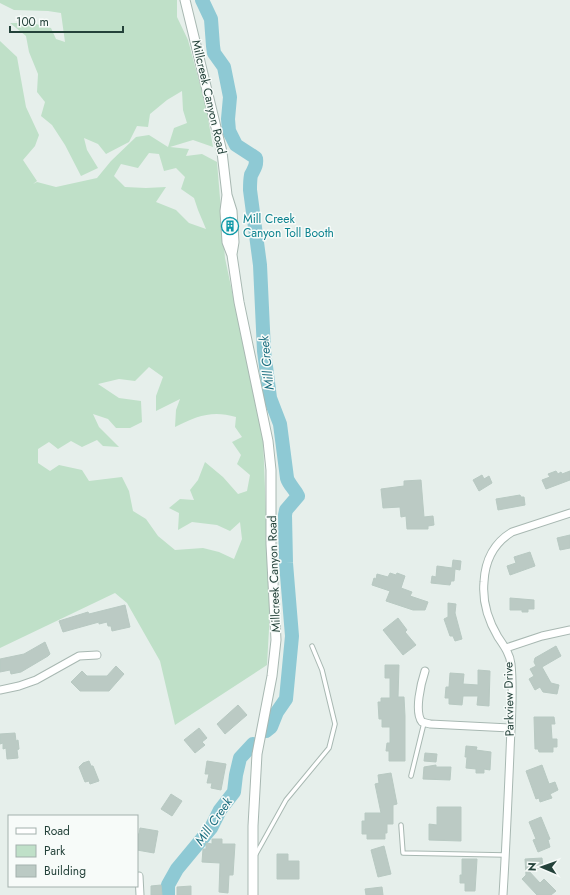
<svg xmlns="http://www.w3.org/2000/svg" width="570" height="895" font-family="Jost,sans-serif">
<style>
.green{fill:#bfe0c8;fill-rule:evenodd}
.lines{fill:none;stroke-linecap:round;stroke-linejoin:round}
.river{stroke:#8ec9d4;stroke-width:14}
.building{fill:#bbcac4;stroke:#b8c9c2}
.service-casing{stroke:#a8b8b2;stroke-width:5.5}
.minor-casing{stroke:#a8b8b2;stroke-width:9}
.tertiary-casing{stroke:#a8b8b2;stroke-width:11}
.service{stroke:#fff;stroke-width:3.5}
.minor{stroke:#fff;stroke-width:7}
.tertiary{stroke:#fff;stroke-width:9}
.labels{text-anchor:middle;stroke-width:3;stroke-linejoin:round;paint-order:stroke}
.street-label{font-size:12px;fill:#24423a;stroke:#f7fbf9}
.culture-label{font-size:12px;fill:#0d838f;stroke:#f7fbf9;text-anchor:start}
.water-label{font-size:13px;font-style:italic;fill:#1c6f80;stroke:#f7fbf9}
</style>
<rect width="100%" height="100%" fill="#e6efeb"/>
<path class="green" d="M0,0h177v17l11,23 18,67 7,40 -20,-7 -23,7 19,2 -3,7 16,-2 15,8 8,96 38,181 7,172 -3,54 -92,60 -15,-64 -33,-58 -12,-10 -115,55v-607l17,16 9,50 13,28 -4,11 -12,14 14,21 -4,3 4,-2 19,5 41,-9 14,-17 25,-24 13,-2 19,12 6,-19 13,-5 -4,-13 -1,-19 -15,9 -17,14 -2,13 -11,-1 -8,16 -23,12 -8,-10 -14,-6 3,12 11,18 -17,8 -16,-31 -13,-20 -11,-9 4,-14 -8,-10 1,-18 -9,-22 -3,-16 -16,-13h22l19,5 5,11 9,3 -4,-29 -13,-2 -34,-1 -14,-7zM149,153l10,1 5,17 12,-3 9,9 -4,12 13,9 4,12 8,19 -17,-6 -13,-13 -20,-8 10,-15 -20,1 -21,-1 -11,-11 7,-12 17,4zM149,367l14,10 -7,19v15l24,-12 -4,11 -1,17c22,-11 37,-17 61,-10l-1,10 7,10 -10,5 9,13 -4,9 13,11 -3,16 -9,3 -15,-17 -18,-15 -7,18 -8,10 4,10 -14,-1 -11,9 10,5 -1,17 14,-8 25,3 13,6 10,-9 2,17 -8,20 -15,-7 -16,-4 -28,2 -17,-14 -12,-17 -13,-8 -4,-20 -7,-14 -33,4 -7,-11 -23,-5 -9,6 -12,-8v-14l11,-7 9,7 13,-8 11,6 15,-7 6,6 16,1 -20,-20 -6,-13 15,5 8,9h14l12,-6 -1,-21 -22,-3 -21,-14 21,-5 16,2z"/>
<g class="lines">
<path class="river" d="M202,0l9,19 2,27 1,7 10,14 6,30 -2,22 1,12 7,14 20,13c1,8 -2,11 -5,17 -1,5 -1,10 -1,15l10,75 4,86 6,47 10,26 7,54c2,7 8,11 11,18l-12,14 -1,5 1,48 6,73 -6,63 -9,13 -6,15 -5,4
M168,895v-10l9,-16 34,-41 9,-18 14,-18 2,-17 4,-17 13,-14"/>
</g>
<path class="building" d="M556,471l2,3 3,-2 1,2 8,-3v9l-24,9 -4,-9 8,-3 -2,-3z
M482,475l2,4 5,-3 3,7 -13,8 -6,-11z
M421,480l3,37 9,-1 1,9 -6,1v3h-21l-1,-13 -5,1 -1,-10 -17,1 -2,-19 23,-3v-5z
M520,495l1,2h3l1,8 -27,5 -2,-11z
M570,535v13l-10,2 -3,-12z
M530,552l5,14 -25,9 -3,-9 9,-3 -2,-6z
M453,560l8,1 -1,9 -5,-1 -1,12h-3l-1,4 -19,-2 1,-7 4,1 1,-11 15,2z
M390,573l6,2 1,-2 8,3 -4,12 11,4 -2,4 18,6 -3,8h-12l-27,-9 4,-10 -18,-6 2,-7 2,1 1,-5 11,3z
M510,598l24,2v9h-6v3h-6v-2h-12z
M448,603l8,1 -1,9 7,26 -7,2 -2,-5h-3l-6,-17 4,-2z
M125,605l5,22 -18,4 -1,-5h-3l-1,-4 -8,2v-2l-36,10 -4,-11 29,-9 1,2z
M398,618l9,12 -2,2 11,13 -13,10 -20,-25z
M45,642l5,12 -2,2 -27,16 -10,2 -1,-4 -10,2v-13l24,-5z
M556,646l5,10 -19,11 9,16 8,2 -2,9 -14,-2 -3,-5 -5,3 -6,-11 5,-3 -4,-7 6,-3 -2,-4 1,-4z
M385,665h14l-1,32h6l1,19v45h-16v-10h-3l1,-8h3v-16h-8v-8h-3l-1,-17h3v-4h9v-20h-5z
M116,666l8,8 -15,17h-29l-9,-9 11,-11 5,5h20z
M478,670l12,1 -1,35 -12,-1 1,-9h-15l-1,9 -13,-1v-6h-4l1,-11h3l1,-14 14,1 -1,10 15,1z
M238,705l9,10 -22,19 -8,-10z
M534,717h20l1,7h-4l1,15h5v8h-4v5h-14l-1,-3h-3z
M199,728l8,10 -5,4 3,3 -10,8 -11,-13z
M15,733l1,8 2,-1 1,9 -2,1 1,8 -11,1 -1,-11 -3,1v-6l-3,1v-10z
M466,746l11,1 -1,3 15,2 -1,18 -6,-1v4h-8v-4l-10,-1 1,-11h-2z
M425,753l12,1 -1,8 -12,-1z
M89,761l2,5h2l6,15 -9,3 -1,-3 -4,1 -6,-15 4,-4z
M207,761l19,3 -5,26 -10,-2 1,-5h-5l2,-9h-4z
M436,765v2h15l-1,13 -27,-1 1,-12z
M542,765l7,19 6,-2 3,8 -8,4 2,4 -12,4 -1,-4 -3,1 -10,-28z
M391,773l6,31 -4,1v19h-6v9h-2v6h-18v-5h-5v-13h3v-8h16l-6,-29 4,-1 -1,-8z
M171,794l11,7 -10,15 -11,-7z
M437,807h24v34l-32,-1v-16l8,1z
M541,817l9,22 -2,1 2,7 -12,5 -5,-12 3,-1 -7,-17z
M140,828l18,3 -4,22 -17,-3v-16h2z
M212,839h10v5h13l-2,31h-4l-1,18 -9,-1 1,-29 -18,-1 1,-13h3v-6l6,1z
M384,846l7,28 -13,3 -7,-27z
M277,854h11v7h11v18h-22z
M542,858l1,10 -16,1 13,14 4,-4 12,12 -5,4h-14l-15,-16 4,-4 -1,-16z
M462,859h15l-2,32h-10v-8h-5v-8h2z
M161,885l1,10h-11v-9z
M191,886v9h-14v-8z
M382,887l1,8h-17l-1,-6z"/>
<g class="lines">
<g class="service-casing">
<path id="service" d="M411,776l13,-53
M401,825l2,28 102,2
M256,854l30,-54 43,-52 6,-24 -13,-54 -10,-24"/>
</g>
<g class="minor-casing">
<path id="minor" d="M506,648l36,-12 28,-6
M425,671c-4,12 -11,41 -3,51l8,2 81,4
M0,690l19,-4 17,-6 43,-24 18,-1
M139,876l1,19
M503,895c3,-48 5,-95 7,-143 1,-29 4,-59 1,-88 -1,-10 -7,-18 -13,-27 -10,-17 -16,-34 -14,-55 1,-21 10,-39 28,-50l58,-19"/>
</g>
<g class="tertiary-casing">
<path id="tertiary" d="M185,0l37,152 5,43 5,16 2,31 -2,12
M227,195l-2,16 2,31 5,13 7,47 29,139 3,29v74l5,96 -4,36 -15,78 -4,72v69"/>
</g>
<use href="#service" class="service"/>
<use href="#minor" class="minor"/>
<use href="#tertiary" class="tertiary"/>
</g>
<defs>
<g id="building-ring" transform="scale(0.9)"><circle r="9.5" fill="#f7fbf9" stroke="#0f9aa8" stroke-width="1.5"/><path d="M-4-6H4V6H1V3H-1V6H-4ZM-2.5-4.3h1.7v1.8h-1.7ZM.8-4.3h1.7v1.8H.8ZM-2.5-1h1.7V.8h-1.7ZM.8-1h1.7V.8H.8Z" fill="#0f9aa8"/></g>
</defs>
<g fill-rule="evenodd">
<use href="#building-ring" x="230" y="226"/>
</g>
<g class="labels">
<g class="street-label">
<text transform="translate(209 97) rotate(77)" y="4">Millcreek Canyon Road</text>
<text transform="translate(274 574) rotate(-92)" y="4">Millcreek Canyon Road</text>
<text transform="translate(509 699) rotate(-91)" y="4">Parkview Drive</text>
</g>
<g class="culture-label">
<text x="243" y="223">Mill Creek<tspan x="243" dy="14">Canyon Toll Booth</tspan></text>
</g>
<g class="water-label">
<text transform="translate(266 363) rotate(-96)" y="5">Mill Creek</text>
<text transform="translate(213 821) rotate(-55)" y="5">Mill Creek</text>
</g>
</g>
<rect x="8" y="815" width="130" height="72" fill="#f7fbf9" stroke="#a3b1ad"/>
<rect x="16" y="828" width="20" height="6" fill="#ffffff" stroke="#a3b1ad"/>
<text x="44" y="835" font-size="12" fill="#24423a">Road</text>
<rect x="16" y="845" width="20" height="12" fill="#bfe0c8" stroke="#a3b1ad"/>
<text x="44" y="855" font-size="12" fill="#24423a">Park</text>
<rect x="16" y="865" width="20" height="12" fill="#bbcac4" stroke="#a3b1ad"/>
<text x="44" y="875" font-size="12" fill="#24423a">Building</text>
<g transform="translate(542 867) rotate(272)" stroke="#f7fbf9" stroke-width="3" paint-order="stroke">
<path d="M0-3L7 15L0 10L-7 15Z" fill="#24423a"/>
<text y="-6" font-size="11" font-weight="bold" text-anchor="middle" fill="#24423a">N</text>
</g>
<path d="M10 26v6h113v-6" fill="none" stroke="#24423a" stroke-width="2"/>
<text x="16" y="26" font-size="12" fill="#24423a" stroke="#f7fbf9" stroke-width="3" paint-order="stroke">100 m</text>
</svg>
